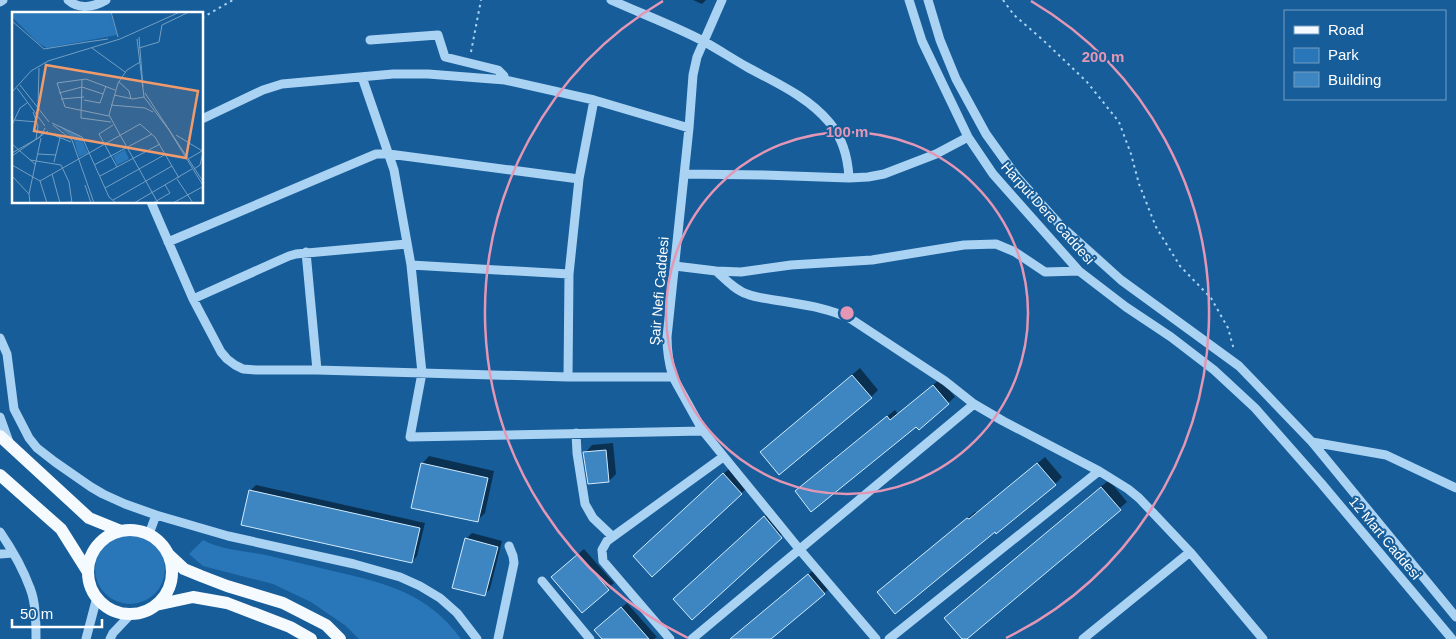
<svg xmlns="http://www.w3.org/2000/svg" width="1456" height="639" font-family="Helvetica,sans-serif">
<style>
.green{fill:#2977b8}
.shadow{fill:#0007}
.building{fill:#3e86c1;stroke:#d2eafd}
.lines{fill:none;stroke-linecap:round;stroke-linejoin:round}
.path{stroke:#aad2f2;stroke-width:2;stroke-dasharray:2.5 4;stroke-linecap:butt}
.minor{stroke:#aad2f2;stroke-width:9}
.major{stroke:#f5faff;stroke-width:12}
.ring{fill:none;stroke:#e497b5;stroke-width:2.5}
.labels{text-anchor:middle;stroke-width:4;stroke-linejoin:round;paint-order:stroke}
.street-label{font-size:14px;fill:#fff;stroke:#165d9a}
.inset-road{fill:none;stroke:#739ec2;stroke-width:1}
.view{fill:#f19b6d;fill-opacity:0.15;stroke:#f19b6d;stroke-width:2.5}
.inset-edge{fill:none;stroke:#fff;stroke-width:2.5}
.centre{fill:#e497b5;stroke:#165d9a;stroke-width:2.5}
.ring-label{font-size:15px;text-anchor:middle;font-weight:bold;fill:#e497b5;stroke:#165d9a;stroke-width:4;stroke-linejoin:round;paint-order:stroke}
</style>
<rect width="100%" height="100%" fill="#165d9a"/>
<path class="green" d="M95 569a35 35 0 1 1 70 0a35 35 0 1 1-70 0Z
M203,540c19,10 42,11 63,15 22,5 45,11 67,16 52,12 95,22 128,68h-102l-13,-13 -35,-24 -38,-18 -70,-18 -14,-12z"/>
<path class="shadow" d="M693,0h13l-4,4z
M860,368l18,22 -7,7 -110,55z
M940,379l15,18 -7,6 -32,22 -113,60 92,-75 3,4z
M613,443l3,31 -7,7 -24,-28 7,-8z
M429,456l65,15 -9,42 -8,8 -55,-57z
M1045,457l17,20 -7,7 -60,46 -109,55 89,-73 2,1z
M731,467l18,19 -97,89 -10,-26z
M1109,480l18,22 -163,137 -18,-21z
M256,485l169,38 -8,33 -5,6 -162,-71z
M772,510l16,19 -96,89 -10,-26z
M472,533l30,8 -12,48 -6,6 -18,-56z
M584,549l30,34 -31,28 -24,-40z
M815,569l15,19 -6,5 -55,46h-38z
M627,603l30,34 -3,2h-50l-3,-14z"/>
<path class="building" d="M852,375l20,23 -93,77 -19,-23z
M933,385l16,19 -30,26 -3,-3 -105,85 -16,-21 92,-75 3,4z
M606,450l3,32 -21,2 -5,-32z
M421,463l67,15 -10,44 -67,-14z
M1037,463l19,22 -60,49 -1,-2 -100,82 -18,-22 90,-74 2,1z
M723,473l19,21 -90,83 -19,-21z
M1101,487l20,23 -154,129h-5l-18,-21z
M249,490l171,38 -8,35 -171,-38z
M764,516l18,22 -90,82 -19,-21z
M465,538l33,9 -13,49 -33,-8z
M578,554l31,36 -27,23 -31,-36z
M808,574l17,20 -54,45h-41z
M621,607l28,32h-47l-8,-9z"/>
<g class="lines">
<path class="path" d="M1003,0l11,15 30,26 43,41 32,40 12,32 8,30 17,43 24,39 31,32 17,30 6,22
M202,18l31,-18
M471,52l10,-52"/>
<path class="minor" d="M68,0c11,10 26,7 38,0
M611,0c31,14 64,26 94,42 14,8 28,17 42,25 29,16 60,29 82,55 13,15 19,36 20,56
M722,0l-25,57 -4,18 -4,53 -22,209c0,14 2,27 6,40l30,54 97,119 76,89
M909,0l13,41 46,96 25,37 86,97 47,36 45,30 43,33 41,38 66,75 131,156
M928,0l12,40 16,39 30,55 31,43 44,49 60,54 118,86 73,76 144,175
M0,2l3,-2
M370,40l68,-5 7,22 53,13 6,6 1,4
M362,77l32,93 17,95 11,108 -12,64 293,-6
M202,119l61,-29 19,-6 111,-10h35l77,6 89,20 95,28
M684,174l80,1 85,3 19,-1 16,-3 52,-20 32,-17
M151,202l42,97 28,53 6,7 8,6 8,4 13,1h61l251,7h105
M168,242l208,-88h13l190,25
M306,252l11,118
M411,265l158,9 10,-95 15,-79
M675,266l41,5 25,1 50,-7 81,-5 92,-15 32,-1 19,8 30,20 34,-1
M716,271c9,8 19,19 31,23 10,4 22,5 34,7 24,4 48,7 70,18l94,62 29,23 29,17 96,50 29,18 11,9 51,54 73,87
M193,299l96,-43 7,-2 111,-10
M0,338l7,16 7,55 15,29 8,10 18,14 36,25 12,7 22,10 31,11 72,21 126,28 46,13 20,9 20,12 17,15 20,26
M568,377l1,-103
M0,417l9,25
M576,433l1,20 8,51 8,14 20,19
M1312,442l74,13 70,33
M0,532c11,16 23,37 30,56 6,15 6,35 6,51
M149,534l7,-19
M0,554l13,-1
M542,581l48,58
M86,639l11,-42
M110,639l3,-6 18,-19
M498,639l16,-76 -1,-7 -4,-10
M670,639l-67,-78 -1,-11 5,-9 116,-84
M692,639l282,-235
M889,639l210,-168
M1083,639l107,-87"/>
<path class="major" d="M0,436l89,82 32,13
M0,475l61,54 27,43
M88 572a42 42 0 1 1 84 0a42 42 0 1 1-84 0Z
M169,555l15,14 17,7 26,10 56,17 43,22 14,14
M156,605l37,-8 34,6 63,24 21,12"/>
</g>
<g class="ring">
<circle cx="847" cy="313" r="181"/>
<path d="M688 638A362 362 0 0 1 663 1M1031 1A362 362 0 0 1 1006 638"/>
</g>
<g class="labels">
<g class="street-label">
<text transform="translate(1048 213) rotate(48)" y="5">Harput Dere Caddesi</text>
<text transform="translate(659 291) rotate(-85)" y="5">Şair Nefi Caddesi</text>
<text transform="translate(1385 538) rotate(50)" y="5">12 Mart Caddesi</text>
</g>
</g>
<g transform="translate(12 12)">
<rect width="191" height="191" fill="#165d9a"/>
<path d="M0,0h98l7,23 -70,13 -9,-5 -26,-26zM46,113l22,11 8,17 -9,4 -5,-17zM113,138l4,9 -12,6 -4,-9z" fill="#2977b8"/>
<path class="inset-road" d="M99,0l7,25M0,9l32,28 43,-7M127,25l4,50M125,27l7,58 25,33 35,57M75,30l21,-3M80,36l33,24M127,36l20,-6 3,-17 27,-13M128,50l-13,8 -9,13 -9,32 49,88M70,67l-1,39 30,4M107,70l10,9 2,8M8,73l29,37M5,76l28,38M0,80l19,-21 17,-10 72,-22 60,-27M47,81l23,-6 21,7M133,81l59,90M102,83l19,4 11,-2M49,87l23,-2M72,88l16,3 6,-17M99,93l34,3 8,4M26,95l1,-39M21,100l5,14 -2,13M97,104l-44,-9 -8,-24 29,-4 29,11M2,108l23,2M40,111l30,14 27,60 7,6M0,113l8,-17 7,-5M41,113l19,15 22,63M101,113l-14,9 18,33M39,122l20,8M164,123l28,17M0,132l24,21M0,141l28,-16 5,-9M26,142l18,1M0,144l36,-25M176,147l14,-8M18,148l31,5 8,17 3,21M42,150l6,-24M0,153l28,16 7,22M82,153l58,-31M182,157l6,-4 3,-13M40,162l8,29M0,164l17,18M88,164l60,-32M165,167l16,24M28,169l100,-57 15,13 24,41M73,173l6,18M93,176l61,-34M101,188l59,-34M18,191l-1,-9 12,-56M44,191l16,-1M122,191l58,-34M141,191l17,-10 -5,-8M161,191l31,-17"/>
<path class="view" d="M34,53l152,26 -12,67 -152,-27z"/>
<rect width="191" height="191" class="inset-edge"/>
</g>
<circle cx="847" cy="313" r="8" class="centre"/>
<g class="ring-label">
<text x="1103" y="62">200 m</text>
<text x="847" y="137">100 m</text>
</g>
<rect x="1284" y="10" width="162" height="90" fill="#165d9a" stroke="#739ec2"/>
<rect x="1294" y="26" width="25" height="8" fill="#f5faff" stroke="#739ec2"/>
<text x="1328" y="35" font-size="15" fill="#ffffff">Road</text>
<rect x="1294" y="48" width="25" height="15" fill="#2977b8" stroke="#739ec2"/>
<text x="1328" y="60" font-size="15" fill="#ffffff">Park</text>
<rect x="1294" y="72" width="25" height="15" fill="#3e86c1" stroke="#739ec2"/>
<text x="1328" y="85" font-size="15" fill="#ffffff">Building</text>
<path d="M12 619v8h90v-8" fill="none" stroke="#ffffff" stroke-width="2.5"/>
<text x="20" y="619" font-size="15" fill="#ffffff" stroke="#165d9a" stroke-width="4" paint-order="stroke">50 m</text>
</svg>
